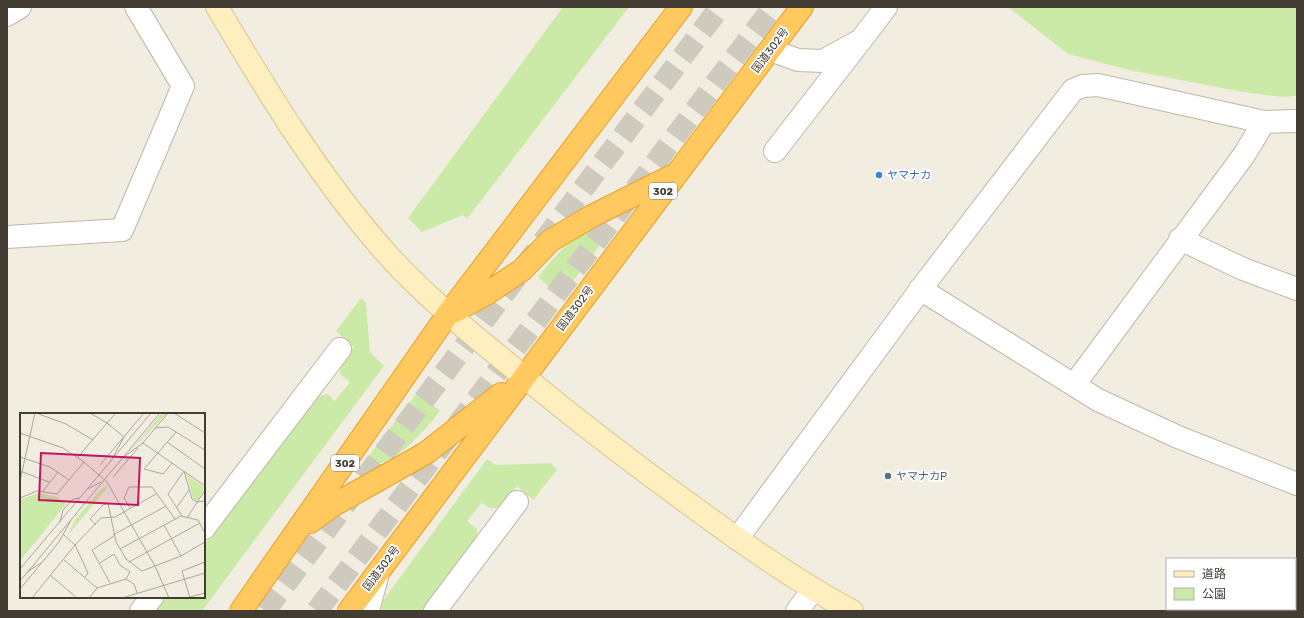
<svg xmlns="http://www.w3.org/2000/svg" width="1304" height="618" font-family="Rubik,'Noto Sans JP',sans-serif">
<style>
.green{fill:#cceaa7}
.lines{fill:none;stroke-linecap:round;stroke-linejoin:round}
.highway-tunnel{stroke:#cfcabe;stroke-width:22;stroke-dasharray:22 11;stroke-linecap:butt}
.street-casing{stroke:#c0b7a7;stroke-width:24}
.secondary-casing{stroke:#d8c48f;stroke-width:24}
.highway-casing{stroke:#e69f27;stroke-width:24}
.street{stroke:#fff;stroke-width:22}
.secondary{stroke:#ffefbe;stroke-width:22}
.highway{stroke:#ffc95f;stroke-width:22}
.shop-dot{fill:#3f7fe0;stroke:#fff;stroke-width:1.5}
.service-dot{fill:#5c6f8a;stroke:#fff;stroke-width:1.5}
.labels{text-anchor:middle;stroke-width:3.5;stroke-linejoin:round;paint-order:stroke}
.shield{fill:#fff;stroke:#7b7670;stroke-width:1}
.shield-label{font-size:10px;font-weight:bold;fill:#433c32}
.street-label{font-size:11px;fill:#433c32;stroke:#fff}
.shop-label{font-size:11px;fill:#366cbe;stroke:#fff;text-anchor:start}
.service-label{font-size:11px;fill:#4e5e75;stroke:#fff;text-anchor:start}
.inset-road{fill:none;stroke:#aca69b;stroke-width:1}
.view{fill:#c2185b;fill-opacity:0.15;stroke:#c2185b;stroke-width:2}
.inset-edge{fill:none;stroke:#433c32;stroke-width:2}
</style>
<rect width="100%" height="100%" fill="#f2ede1"/>
<path class="green" d="M563,7h66l-162,212 -4,-4 -41,17 -14,-14z
M1008,7h289v89l-15,1 -39,-5 -114,-22 -61,-16z
M601,224h6l2,4 -3,9 -43,58 -4,1 -21,-19c19,-24 34,-40 63,-53z
M361,298l5,5 4,49 14,14 -182,245h-48l11,-14h39v-52l114,-149 10,-2 7,7 15,-19 -10,-8v-9l14,-18 -18,-16z
M419,393l21,18c-16,20 -41,51 -68,54l-4,-7 4,-6 44,-58z
M487,459l9,6 55,-2 6,7 -24,30 -16,-14 -17,22h-10l-8,-5 -15,18 10,8v10l-55,72h-41l1,-9 5,-7z"/>
<g class="lines">
<path class="highway-tunnel" d="M265,611l455,-604
M317,611l456,-604"/>
<g class="street-casing">
<path id="street" d="M7,15l13,-8
M770,50l28,10 25,1 38,-21 25,-33
M775,151l86,-111
M7,237l115,-7 61,-144 -47,-79
M1180,239l63,30 54,20
M920,289l178,111 80,37 119,47
M1074,385l170,-230 20,-33
M204,528l136,-179
M737,539l189,-257 147,-192 10,-4 15,-1 166,37 33,-1
M141,611l11,-14
M368,611l10,-38
M435,611l82,-109
M797,611l16,-21"/>
</g>
<g class="secondary-casing">
<path id="secondary" d="M217,7c51,86 102,170 169,246 47,52 103,95 157,139 49,40 98,77 149,114 52,38 104,75 160,105"/>
</g>
<g class="highway-casing">
<path id="highway" d="M455,311l31,-17 36,-24 28,-29 42,-25 80,-40
M310,522l22,-16 94,-53 75,-59
M241,611l207,-297 233,-307
M349,611l453,-604"/>
</g>
<use href="#street" class="street"/>
<use href="#secondary" class="secondary"/>
<use href="#highway" class="highway"/>
</g>
<circle class="shop-dot" cx="879" cy="175" r="4"/>
<circle class="service-dot" cx="888" cy="476" r="4"/>
<g class="labels">
<g class="shield">
<rect x="649" y="183" width="28" height="16" rx="3"/>
<rect x="331" y="455" width="28" height="16" rx="3"/>
</g>
<g class="shield-label">
<text x="663" y="195">302</text>
<text x="345" y="467">302</text>
</g>
<g class="street-label">
<text transform="translate(770 50) rotate(-53)" y="4">国道302号</text>
<text transform="translate(575 308) rotate(-53)" y="4">国道302号</text>
<text transform="translate(381 568) rotate(-53)" y="4">国道302号</text>
</g>
<g class="shop-label">
<text x="887" y="179">ヤマナカ</text>
</g>
<g class="service-label">
<text x="896" y="480">ヤマナカP</text>
</g>
</g>
<g transform="translate(20 413)">
<rect width="185" height="185" fill="#f2ede1"/>
<path d="M142,0h5l-38,40zM167,62l17,12 -6,14 -5,-2zM87,73l1,1 -40,48 7,-15 28,-33zM18,80l19,4 9,7 -46,57v-61z" fill="#cceaa7"/>
<path class="inset-road" d="M16,0l30,11 27,16M96,0l-9,10 17,14M154,0l31,20M135,15l13,-1 37,23M0,20l43,15 21,14 23,20 48,84 14,32M147,29l38,27M123,30l62,43M122,31l26,-31M105,43l18,-13M0,44l30,10 19,13M58,44l29,-34 -17,-10M92,46l12,-22M152,50l-9,11 -19,-5 32,-37M80,52l44,-52M0,58l29,11M164,58l8,28 5,3 8,-1M93,64l25,-29M0,68l15,-68M68,76l13,-7M23,78l15,-19M0,85l17,-7 20,3 27,-32M157,94l12,-17M110,95l-6,-10 5,-11h23l23,32M162,103l-14,-22 16,-23M167,105l18,-28M40,109l3,-12 10,-11 7,-1M76,112l-6,-6 13,-14 5,-2 8,39 10,17 16,12 39,-15 24,-14M144,112l17,31M93,122l53,-29M100,136l61,-33 17,4 7,13M44,147l33,28M109,149l71,-39M0,156l131,-156M7,159l14,-9M30,162l27,23M65,164l3,-4 -13,-28 26,-27 14,-1 41,-23M106,166l8,5 3,9M0,168l140,-168M90,170l-18,-33 22,-14M0,176l39,-47 12,-22M170,184l15,-4M12,185l43,-53 -12,-11M69,185l8,-10 29,-9 4,-7 -10,-7 -6,-11 -14,9M102,185l83,-25M170,185l-8,-27 23,-9"/>
<path class="view" d="M21,40l99,5 -2,47 -99,-5z"/>
<rect width="185" height="185" class="inset-edge"/>
</g>
<rect width="1304" height="618" fill="none" stroke="#433c32" stroke-width="16"/>
<rect x="1166" y="558" width="130" height="52" fill="#ffffff" stroke="#b4b1ad"/>
<rect x="1174" y="571" width="20" height="6" fill="#ffefbe" stroke="#b4b1ad"/>
<text x="1202" y="578" font-size="12" fill="#433c32">道路</text>
<rect x="1174" y="588" width="20" height="12" fill="#cceaa7" stroke="#b4b1ad"/>
<text x="1202" y="598" font-size="12" fill="#433c32">公園</text>
</svg>
